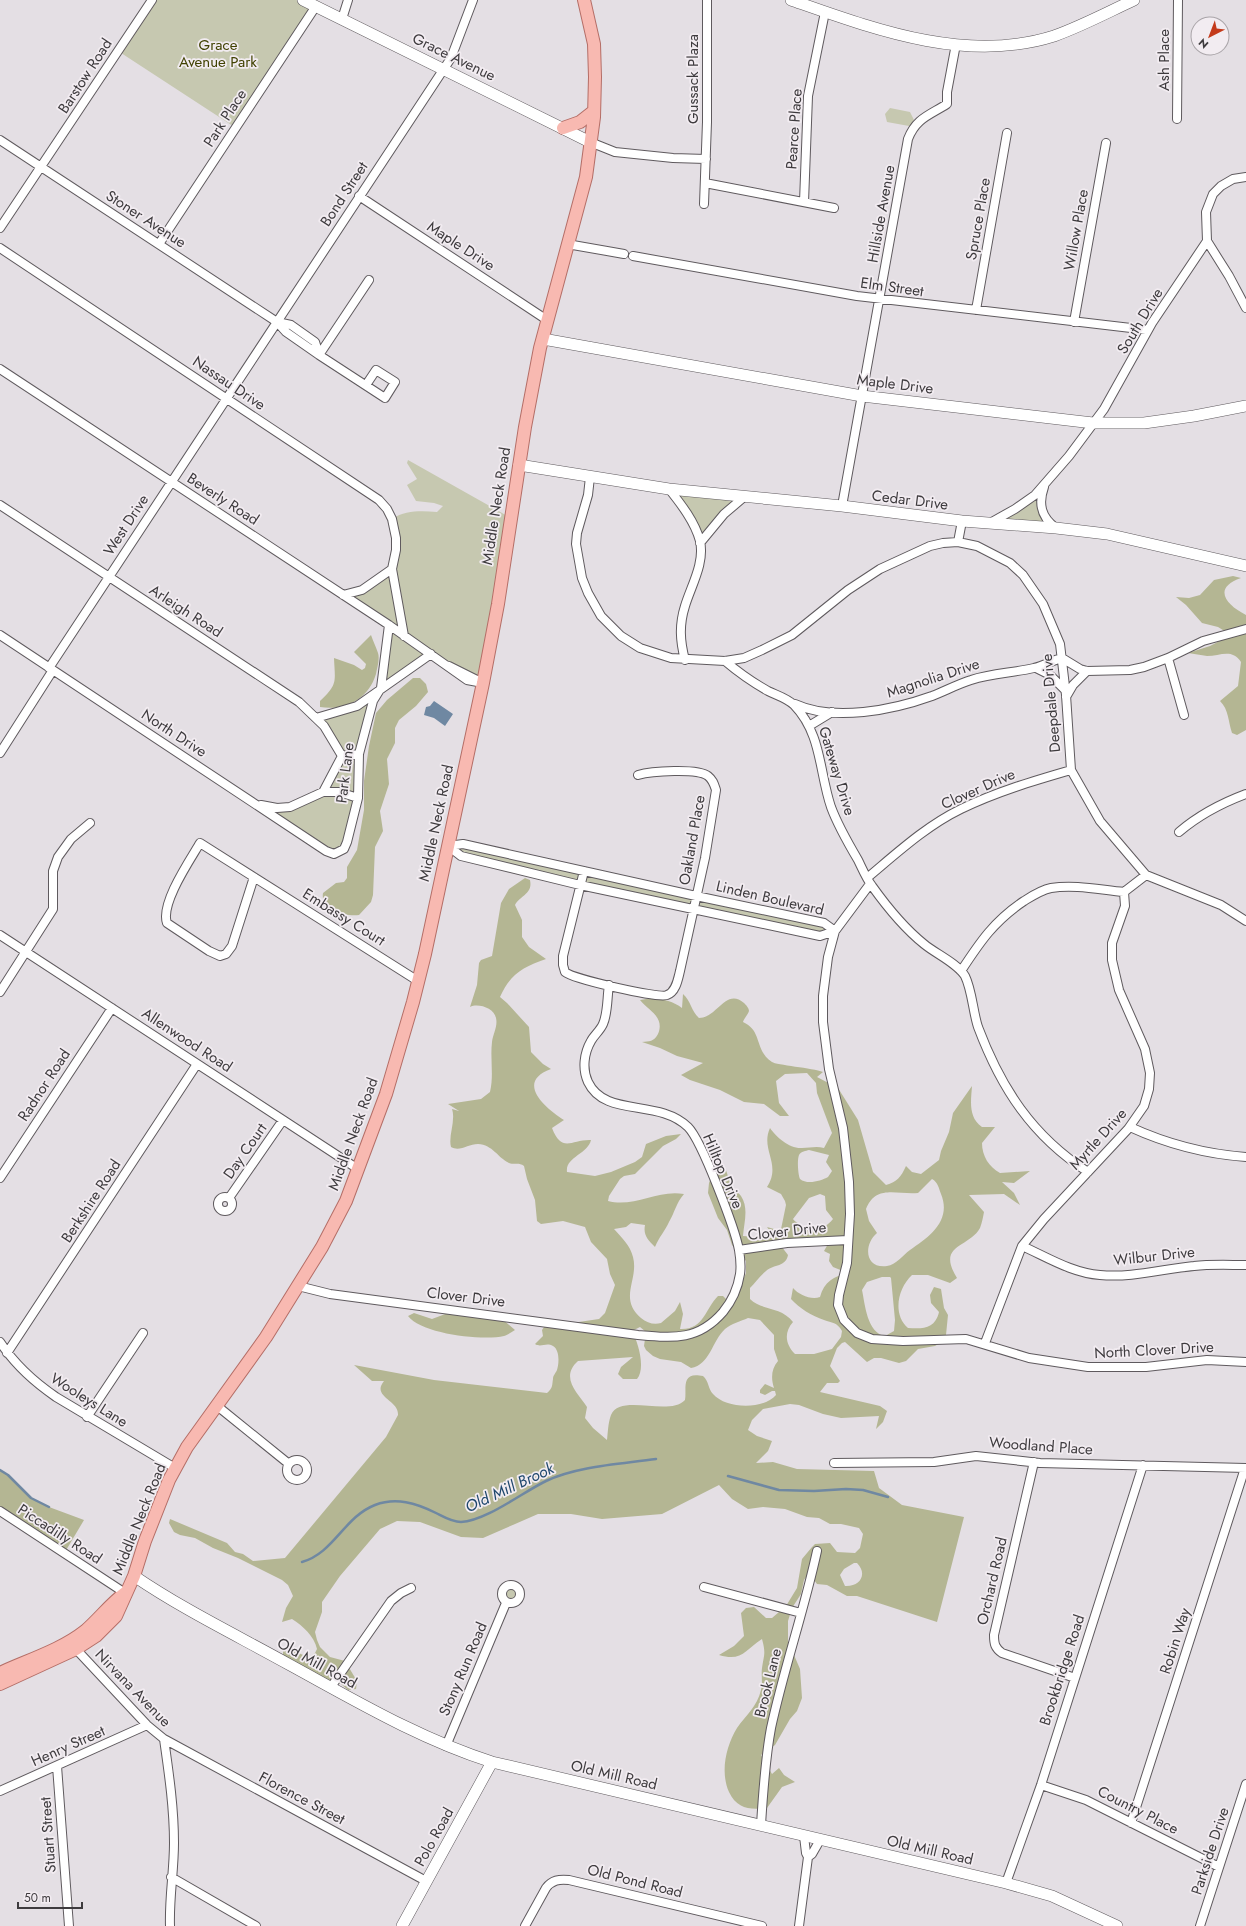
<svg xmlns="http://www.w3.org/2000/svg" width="1246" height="1926" font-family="Jost,sans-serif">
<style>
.green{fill:#c6c8b0}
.forest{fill:#b4b693;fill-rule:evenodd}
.water{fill:#6f88a2}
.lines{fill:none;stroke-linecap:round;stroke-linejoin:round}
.stream{stroke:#6f88a2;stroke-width:2.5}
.street-casing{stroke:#5f5a5e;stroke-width:10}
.secondary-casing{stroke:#5f5a5e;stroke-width:12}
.primary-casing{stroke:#b46e67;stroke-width:14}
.street{stroke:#fff;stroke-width:8}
.secondary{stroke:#fff;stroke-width:11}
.primary{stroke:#f8b9b1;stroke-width:12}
.labels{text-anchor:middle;stroke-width:3.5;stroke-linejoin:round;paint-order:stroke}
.park-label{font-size:15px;fill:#414202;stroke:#f2ecf1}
.street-label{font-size:15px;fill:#3e3b3e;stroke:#f2ecf1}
.water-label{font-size:16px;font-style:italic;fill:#1e476d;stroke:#f2ecf1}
</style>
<rect width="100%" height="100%" fill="#e4dfe4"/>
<path class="green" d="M152,0h151l13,6 -80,122 -118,-77z
M890,108l20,4 4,8 -2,4 -3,2 -22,-4 -2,-8z
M408,460l103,58 -28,165 -52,-29 -50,34 -23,79 -11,75 -10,12 -79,-49 19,3 46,-16 19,-36 -26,-38 41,-12 24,-19 8,-62 -46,-30 19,-5 32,-28 -2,-43c14,-9 29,-8 45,-7l6,-6 -9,-3 -18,-2 -9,-16 10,-6 -10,-16z
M1041,490l-3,10 13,26 -55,-4z
M675,493l58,8 -31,36z
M464,844l360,79 11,8 -15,5 -359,-80 -13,-10z
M503 1594a8 8 0 1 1 16 0a8 8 0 1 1-16 0Z"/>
<path class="forest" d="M1233,576l8,2c-29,10 -15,27 5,37v115l-9,5 -5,-2c-4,-12 -3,-23 -12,-32l18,-15 3,-24c-9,-14 -21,-6 -34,-6 -6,-1 -13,-2 -19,-3l22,-7 21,-11 -13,-8 -16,-4 -16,-18 -10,-8 13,1 11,-3 14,-15z
M371,635c2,6 5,12 7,18 2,6 -1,15 -2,21 -8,26 -31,37 -56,33v-6c18,-17 15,-19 14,-43l20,7 8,5 3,-2 1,-4 -12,-12z
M413,678h7l6,6 2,8 -12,14 -17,14 -4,8v15l-8,16 2,25 -9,27 3,20 -8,16 -2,48 -2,7 -12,13c-13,2 -39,-5 -36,-22l13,-10 8,-1 3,-4v-11l10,-17 7,-40v-29l5,-35 7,-33 11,-13z
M525,878l5,2c3,14 -9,15 -15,25l7,15v17l7,10 17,12c-23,8 -36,15 -46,38l7,6 22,24 2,25 12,12 8,5c-36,13 -6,39 13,51l-12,8c10,26 20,11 39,12 -3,14 -26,17 -24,32l28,4 16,-4 24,-10 7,-5 4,-13 20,-8 15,-2 -5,5 -13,7 -28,28 -11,2 -4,3 -11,17 -1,5c26,7 50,-12 76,-7 -8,9 -9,18 -15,28 -4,9 -10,15 -14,25 -7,-7 -12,-12 -10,-22l-14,-2 -5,4 -12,2c8,9 16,16 19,28 6,23 -15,41 8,61 6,5 13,7 20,5l14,-12 5,-9 3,12 -3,15c24,1 25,-20 38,-33h5l4,4 9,-4 10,-23v-12l-14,-16 -5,-15 -9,-12 -10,-25 1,-10 5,-13 6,-7c8,6 7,13 11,22 2,5 7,7 10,11 8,12 3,27 2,40l29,2 2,-1 -7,-10 7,2 6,5 6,-29 -1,-4 -4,-7 -14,-7c15,-23 -7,-37 3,-59 6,9 20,21 32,20 8,0 14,-2 22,0l8,-15 -15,-40 -1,-10 -9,-10 -22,1 -9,7 3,22 10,13h-9l-16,-12 -20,-2 -24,-12 -30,-10 -9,-5 22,-12 -26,-7 -17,-8 -18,-6c7,-1 12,0 16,-8 7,-17 -9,-23 -18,-34 14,-3 31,-1 42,8l1,-14c8,7 8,17 16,24 18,0 27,-31 45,-15 2,2 5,5 5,8 -1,4 -5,7 -6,11 20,9 11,28 29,40 4,3 41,6 51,10l-6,5 21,11 20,32 15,52 13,13c11,-3 15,-8 20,-19l6,6 9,2 18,-14 2,-9 8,-19 4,-19 19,-27c-1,15 -4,31 10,41h13l-13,16c0,13 7,24 18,30l30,-2 -16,12 -12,-1 12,11 6,12 -16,-11 -35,1 15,17c-1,5 -2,11 -4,16 -11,20 -44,16 -23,50l-7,5 -22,-8h-16c-14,13 -20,39 -4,53 15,1 27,1 31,-16l-8,-9 -1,-8 4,-8 7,2 3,19 4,7 -2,20 -6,8 -5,3 -17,3 -12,12 -7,2 -18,-5h-7l-7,4 -22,-20 -3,1 -5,5 -7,18 10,15 -2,2h-11l-7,9 60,14 7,5 -4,11 -7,7 3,-13 -38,2 -18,-4 -24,-9 -9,-1 -27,5 -11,11 -4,10 9,6 15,5 -4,10 -12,12 17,-1 24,7 77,2 5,17 23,17 62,12 -27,105 -80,-26h-10l-20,-11 -10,-1 -8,-11 -5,7 -3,14 -9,14 -4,13v20l12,28 2,29 -5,13 -7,8 -15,26 -14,10 11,19 7,-6 5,7 11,7 -13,5 -15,21c-17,2 -30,1 -38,-16 -9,-20 -3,-46 8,-64 9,-13 20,-21 24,-38 2,-7 0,-15 1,-22 2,-14 4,-14 0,-29 -17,11 -20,23 -43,16l15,-9 10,-10 -3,-23 5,-5 8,-1 12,11h6l14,-12 11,-18 5,-29 10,-12 3,-3 15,-1 7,9 18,1 5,-5 3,-14 -4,-6 -18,-4h-11l-11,-6 -12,-1 -22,-8 -22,-2 -15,2 -16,-10 -13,-14 -57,29 -60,5 -31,-5h-33l-55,24 -22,-1 -41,-15 -23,-1 -17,8 -40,47 -18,26v10l-7,20 2,8 3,7 10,10 15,4 12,20 -1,8 -8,1 -7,-6 -14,-3 -44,-26v-7c11,-1 16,7 26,9l6,-4 2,-4c-3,-13 -14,-23 -25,-30l-10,3 4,-14 7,-12 -5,-11 -6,-5 -44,-22 -25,-10 -18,-10 -15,-3 -6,-3 -5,-9 1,-4 57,24 8,9 8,2 10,7 32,-3 101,-121 12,-22c1,-15 -27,-18 -14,-34h-12l-18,-16 80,15 113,13c6,-5 5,-8 6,-14 0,-4 3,-6 4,-9 2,-6 3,-20 -4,-24 -7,-4 -12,2 -18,-2l8,-8 -1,-6 7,-10h9l14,3 27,-4 6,-6 10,-28 -5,-11 -3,-15 -16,-17 -6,-15 -22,-6 -22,3 -4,-3 -2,-21 -8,-21 -3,-13c-5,-4 -9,-1 -15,-3 -12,-6 -16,-18 -31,-19 -10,0 -18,8 -27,3 -3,-11 5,-26 1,-38l7,2 -11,-7 33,-5 9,-7c4,-17 0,-33 2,-50 1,-8 6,-16 4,-24 -2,-10 -18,-15 -26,-11l7,-22 2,-22 2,-3 11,-4 9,-53 8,-14zM809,1150l20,5 -3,7 6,9 -4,6c-7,4 -21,8 -28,2 -2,-5 -3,-19 -1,-24 2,-4 7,-4 10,-5zM932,1179c6,3 7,10 9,15 11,27 -12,43 -31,56 -7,5 -14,15 -23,16 -22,3 -24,-21 -10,-33l-8,-12 -3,-12c10,-25 31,-14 52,-16zM820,1194l5,2 1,14 7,9c-9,11 -21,15 -32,6 -4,-3 -6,-3 -8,-6l16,-21zM787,1238l41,6 -4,7 6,3 -1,7 4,6 15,6c-14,3 -24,9 -28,24 -9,3 -21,-2 -27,-9l-2,11c8,9 21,17 33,21 8,3 13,2 18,11l-1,6 -9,12 -18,5h-19c-10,-10 -11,-22 -2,-32 -12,-16 -31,-11 -43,-23v-11c5,-5 10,-12 16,-17 8,-7 20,-4 22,-16l-10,-13zM882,1277h8l1,1 4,42 -1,11 -9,5c-18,-3 -20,-32 -23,-46l5,-8zM748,1318l12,2 14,15v14l4,12c-7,8 -7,18 -4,27l-9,-4 -5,6v3l5,2 7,-4h3l1,4c-13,15 -50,14 -63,-1 -5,-5 -4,-13 -10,-18 -23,-5 -16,13 -18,24 -16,17 -65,-7 -74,15 -3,8 -3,17 -4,25l-14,-12 -8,-10 2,-11c-8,-13 -28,-29 -9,-46l55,-4 -12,10 -3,7 5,5h14c9,-11 1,-37 -5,-48l8,-4 6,5 -2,14 2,4 7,6 7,3 21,3 10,6c19,-3 21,-27 34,-39 6,-5 16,-8 23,-11zM854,1563h3c11,11 3,24 -12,23l-5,-11 4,-6z
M414,1313l18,6 16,-6 54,6 13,11c-4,2 -7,5 -11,6 -21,5 -83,-2 -96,-20z
M0,1470l8,5 23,23 18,9 35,13 -19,32 -65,-41z"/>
<path class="water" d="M434,701l19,13 -8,12 -11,-8 -10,-3 2,-8 4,-1z"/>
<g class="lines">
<path class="stream" d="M0,1470l8,5 23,23 18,9
M728,1476l51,14 35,1 32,-2 17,1 25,7
M302,1562c32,-9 42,-45 73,-57 21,-8 41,-2 61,8 8,4 16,9 25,9 25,-1 62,-30 85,-41 31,-15 75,-17 110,-22"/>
<g class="street-casing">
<path id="street" d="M342,19l6,-19
M1177,119l1,-119
M0,140l277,182 9,10 33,23 -4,-13 -24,-17 -14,-3
M590,142l25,10 58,6 33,1
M705,183l129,25
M359,196l188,124
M804,202l4,-106 17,-84
M704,204l3,-82v-122
M0,228l152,-228
M1207,241l22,35 17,32
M159,244l157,-238
M567,244l57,10
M0,248l379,252 8,9 5,10 4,19v12l-4,19 12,67
M633,256l224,40 291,34
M976,310l31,-177
M1074,322l32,-179
M0,369l389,256 78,55 16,3 -34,-17
M366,385l10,-15 19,12 -10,16 -66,-43 50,-75
M590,477l-2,18 -11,38 -1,11 6,34 6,15 13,23 20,20 19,12 31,10 54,3 19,-3 18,-8 30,-15 56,-45 32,-21 50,-23 13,-3 15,-1 19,4 33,17 13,12 20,29 17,40 6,51 5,75 29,51 46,54 75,30 25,16
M1044,487c-6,17 -3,30 12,41
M669,489c12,15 26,33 31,52 5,22 -9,45 -15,65 -6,19 -5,35 0,54
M0,505l299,197 25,24 18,30 -19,36
M842,506l66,-367c8,-21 22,-24 39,-35v-12l9,-48
M990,523l25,-14 20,-14 34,-39 35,-47 48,-86 55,-82 -1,-29 7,-18 8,-8 12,-7 13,-2
M958,542l4,-21
M700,543l24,-29 20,-17
M343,595l19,-5 30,-21
M0,635l326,216 8,3 10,-5 3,-7 11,-44 1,-44 14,-53 8,-13 8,-63
M1168,658l16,57
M725,661c13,11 27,21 43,30 8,4 19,7 26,14 28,29 25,67 37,102 7,19 17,36 27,53 4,8 8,18 14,26 15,21 32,42 52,58 12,10 33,19 41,32 7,14 8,36 13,51 23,61 54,109 110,145
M49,668l402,-610 22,-58
M1036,668l14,7 15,15
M1066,697l7,-12 14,-14
M795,704c39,18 98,6 137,-8 13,-5 26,-12 39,-16 21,-7 42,-7 63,-12 10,-2 19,-8 28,-10l18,11 7,2 43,-1 14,-3 24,-9 35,-17 43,-12
M316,718l41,-12 74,-52
M809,726l23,-14
M0,753l53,-83
M342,756l17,-2
M261,805l16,3 13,-1 33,-15h16l19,6
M1179,832c20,-17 43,-29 67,-38
M463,844l233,52 128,27 11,8 -15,5 -240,-51 -119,-29 -13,-10z
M584,871l-21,85v9l2,7c8,7 95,27 102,23 9,-3 11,-16 13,-24l25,-113 11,-68c-2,-6 -3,-10 -8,-14 -10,-8 -57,-5 -70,-1
M254,877l-22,69 -6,8 -6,2 -11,-5 -42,-28c-7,-19 23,-63 33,-80 73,46 145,92 218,138
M867,878c30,-25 59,-52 94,-69 35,-17 72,-28 110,-39
M870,884l-35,47 -7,26 -5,39v26l6,47 14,59 6,54 1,32 -3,49 -8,32 -1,10 6,15 13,13 15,6 31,2 63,-2 63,19 59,9h58l61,-7 39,2
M1124,892l22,-17
M0,935l358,234
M961,971c19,-29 33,-50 63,-70 8,-5 17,-11 27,-13 24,-4 50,2 73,4
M0,992l53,-83v-38l5,-14 13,-18 19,-16
M1130,1127c37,17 75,27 116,30
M0,1178l112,-170
M218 1204a7 7 0 1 1 14 0a7 7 0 1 1-14 0Z
M229,1198l54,-78
M1022,1246c25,11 50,27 78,29 32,3 62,-6 94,-9 17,-2 35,-1 52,-1
M739,1250l48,-7 61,-3
M298,1286l32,8 308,41c35,3 60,6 85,-23 9,-11 15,-25 17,-38 1,-7 0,-18 -1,-24 -4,-21 -37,-109 -51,-123 -30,-29 -83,-9 -100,-45 -6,-13 -4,-29 3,-41 3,-6 9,-10 12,-17 5,-11 4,-27 6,-39
M0,1342c15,23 34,40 56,55l119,71
M985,1343l37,-97 22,-27 84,-90 16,-23 5,-17 1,-16 -5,-24 -26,-59 -7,-30v-17l13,-37 -1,-14
M7,1353l190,-289
M216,1405l73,59
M87,1417l56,-84
M287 1470a10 10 0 1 1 20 0a10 10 0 1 1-20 0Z
M1034,1462l-40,173c0,9 1,13 8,18l73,25
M834,1463l100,-1 42,-6 64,7 206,5
M0,1511l125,82
M502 1594a9 9 0 1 1 18 0a9 9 0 1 1-18 0Z
M704,1587l97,26
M74,1647l73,78 17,14c5,35 10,69 10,104 0,28 -5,55 -4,83
M331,1687l60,-86 10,-8 10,-5
M164,1739l262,142
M446,1746l60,-143
M57,1766l12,160
M1041,1785l45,15 133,67
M0,1791l147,-66
M1131,1823l114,-355
M761,1825c2,-32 4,-65 10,-97 13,-60 33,-117 46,-177
M808,1857l4,-3 8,-14
M171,1877l85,49
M1006,1883l35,-98 102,-320
M525,1926l21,-38c6,-8 13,-9 23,-8l193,46
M799,1926l9,-69 -2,-4 -2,-17
M1200,1926l46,-142"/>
</g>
<g class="secondary-casing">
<path id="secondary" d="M303,0l287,142
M791,0c83,29 175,64 263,36 28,-10 54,-24 80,-36
M543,339l319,57 231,27h51l50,-7 52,-10
M519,465l150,24 173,17 120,15 94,7 51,6 139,32
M134,1576c50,34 104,60 156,89 66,36 130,74 202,97l514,121 46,13 65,30
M402,1926l90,-164"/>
</g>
<g class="primary-casing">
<path id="primary" d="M563,128l17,-6 14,-11
M0,1673c28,-13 61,-23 85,-42 14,-12 25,-27 40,-38
M0,1684l76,-35 20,-13 20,-20 18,-40 11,-35 24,-61 18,-33 79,-110 56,-90 24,-46 40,-107 27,-92 12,-48 58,-271 15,-79 27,-177 15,-79 46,-171 8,-60 1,-40 -1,-33 -10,-44"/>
</g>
<use href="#street" class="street"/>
<use href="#secondary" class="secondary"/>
<use href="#primary" class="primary"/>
</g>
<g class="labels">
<g class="park-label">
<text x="218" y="50">Grace<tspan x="218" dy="17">Avenue Park</tspan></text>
</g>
<g class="street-label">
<text transform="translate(454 57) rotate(26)" y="5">Grace Avenue</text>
<text transform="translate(1164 60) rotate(-90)" y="5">Ash Place</text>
<text transform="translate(85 76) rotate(-57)" y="5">Barstow Road</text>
<text transform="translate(693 79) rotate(-90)" y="5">Gussack Plaza</text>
<text transform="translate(225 118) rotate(-57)" y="5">Park Place</text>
<text transform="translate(794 129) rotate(-86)" y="5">Pearce Place</text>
<text transform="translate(344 194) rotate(-57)" y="5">Bond Street</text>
<text transform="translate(881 214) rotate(-80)" y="5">Hillside Avenue</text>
<text transform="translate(146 219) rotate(33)" y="5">Stoner Avenue</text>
<text transform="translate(978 219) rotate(-80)" y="5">Spruce Place</text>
<text transform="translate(1076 230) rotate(-80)" y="5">Willow Place</text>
<text transform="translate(461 246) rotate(33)" y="5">Maple Drive</text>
<text transform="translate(892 287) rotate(8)" y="5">Elm Street</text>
<text transform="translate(1140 321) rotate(-59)" y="5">South Drive</text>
<text transform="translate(229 383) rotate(34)" y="5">Nassau Drive</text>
<text transform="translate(895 384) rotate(7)" y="5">Maple Drive</text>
<text transform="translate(223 499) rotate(33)" y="5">Beverly Road</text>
<text transform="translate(910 500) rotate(7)" y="5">Cedar Drive</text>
<text transform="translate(496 506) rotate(-81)" y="5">Middle Neck Road</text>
<text transform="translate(126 525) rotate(-57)" y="5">West Drive</text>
<text transform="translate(186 611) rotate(33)" y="5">Arleigh Road</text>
<text transform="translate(933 678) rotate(-18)" y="5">Magnolia Drive</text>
<text transform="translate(1051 703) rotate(-95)" y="5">Deepdale Drive</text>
<text transform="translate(174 733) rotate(33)" y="5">North Drive</text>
<text transform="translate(837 771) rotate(73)" y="5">Gateway Drive</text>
<text transform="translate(345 773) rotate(-83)" y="5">Park Lane</text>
<text transform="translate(978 789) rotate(-24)" y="5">Clover Drive</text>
<text transform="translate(436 823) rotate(-78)" y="5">Middle Neck Road</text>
<text transform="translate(692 840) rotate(-80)" y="5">Oakland Place</text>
<text transform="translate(770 898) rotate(13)" y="5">Linden Boulevard</text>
<text transform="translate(344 917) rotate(32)" y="5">Embassy Court</text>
<text transform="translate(187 1040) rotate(33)" y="5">Allenwood Road</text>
<text transform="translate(44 1085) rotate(-57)" y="5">Radnor Road</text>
<text transform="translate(353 1134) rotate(-70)" y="5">Middle Neck Road</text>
<text transform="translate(1098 1139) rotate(-48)" y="5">Myrtle Drive</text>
<text transform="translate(245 1151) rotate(-55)" y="5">Day Court</text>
<text transform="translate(723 1171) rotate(67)" y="5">Hilltop Drive</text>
<text transform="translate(91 1201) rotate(-57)" y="5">Berkshire Road</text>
<text transform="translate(787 1231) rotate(-6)" y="5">Clover Drive</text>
<text transform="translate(1154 1256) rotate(-6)" y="5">Wilbur Drive</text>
<text transform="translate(466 1297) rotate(7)" y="5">Clover Drive</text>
<text transform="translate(1154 1350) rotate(-3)" y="5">North Clover Drive</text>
<text transform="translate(89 1400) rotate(32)" y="5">Wooleys Lane</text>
<text transform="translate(1041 1446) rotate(4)" y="5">Woodland Place</text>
<text transform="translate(139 1519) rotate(-68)" y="5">Middle Neck Road</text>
<text transform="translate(60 1534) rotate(33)" y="5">Piccadilly Road</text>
<text transform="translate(992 1581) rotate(-77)" y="5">Orchard Road</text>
<text transform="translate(1175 1641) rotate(-72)" y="5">Robin Way</text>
<text transform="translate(317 1663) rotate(29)" y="5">Old Mill Road</text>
<text transform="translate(463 1669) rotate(-67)" y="5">Stony Run Road</text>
<text transform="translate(1062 1670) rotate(-72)" y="5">Brookbridge Road</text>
<text transform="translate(768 1683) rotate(-76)" y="5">Brook Lane</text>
<text transform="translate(133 1688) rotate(46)" y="5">Nirvana Avenue</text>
<text transform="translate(68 1746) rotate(-24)" y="5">Henry Street</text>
<text transform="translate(614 1775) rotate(13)" y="5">Old Mill Road</text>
<text transform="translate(302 1798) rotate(28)" y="5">Florence Street</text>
<text transform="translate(1138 1810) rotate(27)" y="5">Country Place</text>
<text transform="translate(48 1835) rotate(-94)" y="5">Stuart Street</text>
<text transform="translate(434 1837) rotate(-61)" y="5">Polo Road</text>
<text transform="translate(930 1850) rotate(13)" y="5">Old Mill Road</text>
<text transform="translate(1210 1851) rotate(-72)" y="5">Parkside Drive</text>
<text transform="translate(635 1881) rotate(14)" y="5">Old Pond Road</text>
</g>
<g class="water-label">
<text transform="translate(509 1487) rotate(-25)" y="6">Old Mill Brook</text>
</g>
</g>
<g transform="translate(1210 36) rotate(222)"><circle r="19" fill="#f2ecf1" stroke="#aaa5a9"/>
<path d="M0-3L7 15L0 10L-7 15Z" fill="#c43a1b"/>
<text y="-6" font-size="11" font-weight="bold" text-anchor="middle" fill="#3e3b3e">N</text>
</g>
<path d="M18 1902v6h64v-6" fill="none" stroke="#3e3b3e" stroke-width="2"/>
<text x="24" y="1902" font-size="12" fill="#3e3b3e" stroke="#f2ecf1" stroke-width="3" paint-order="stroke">50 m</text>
</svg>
